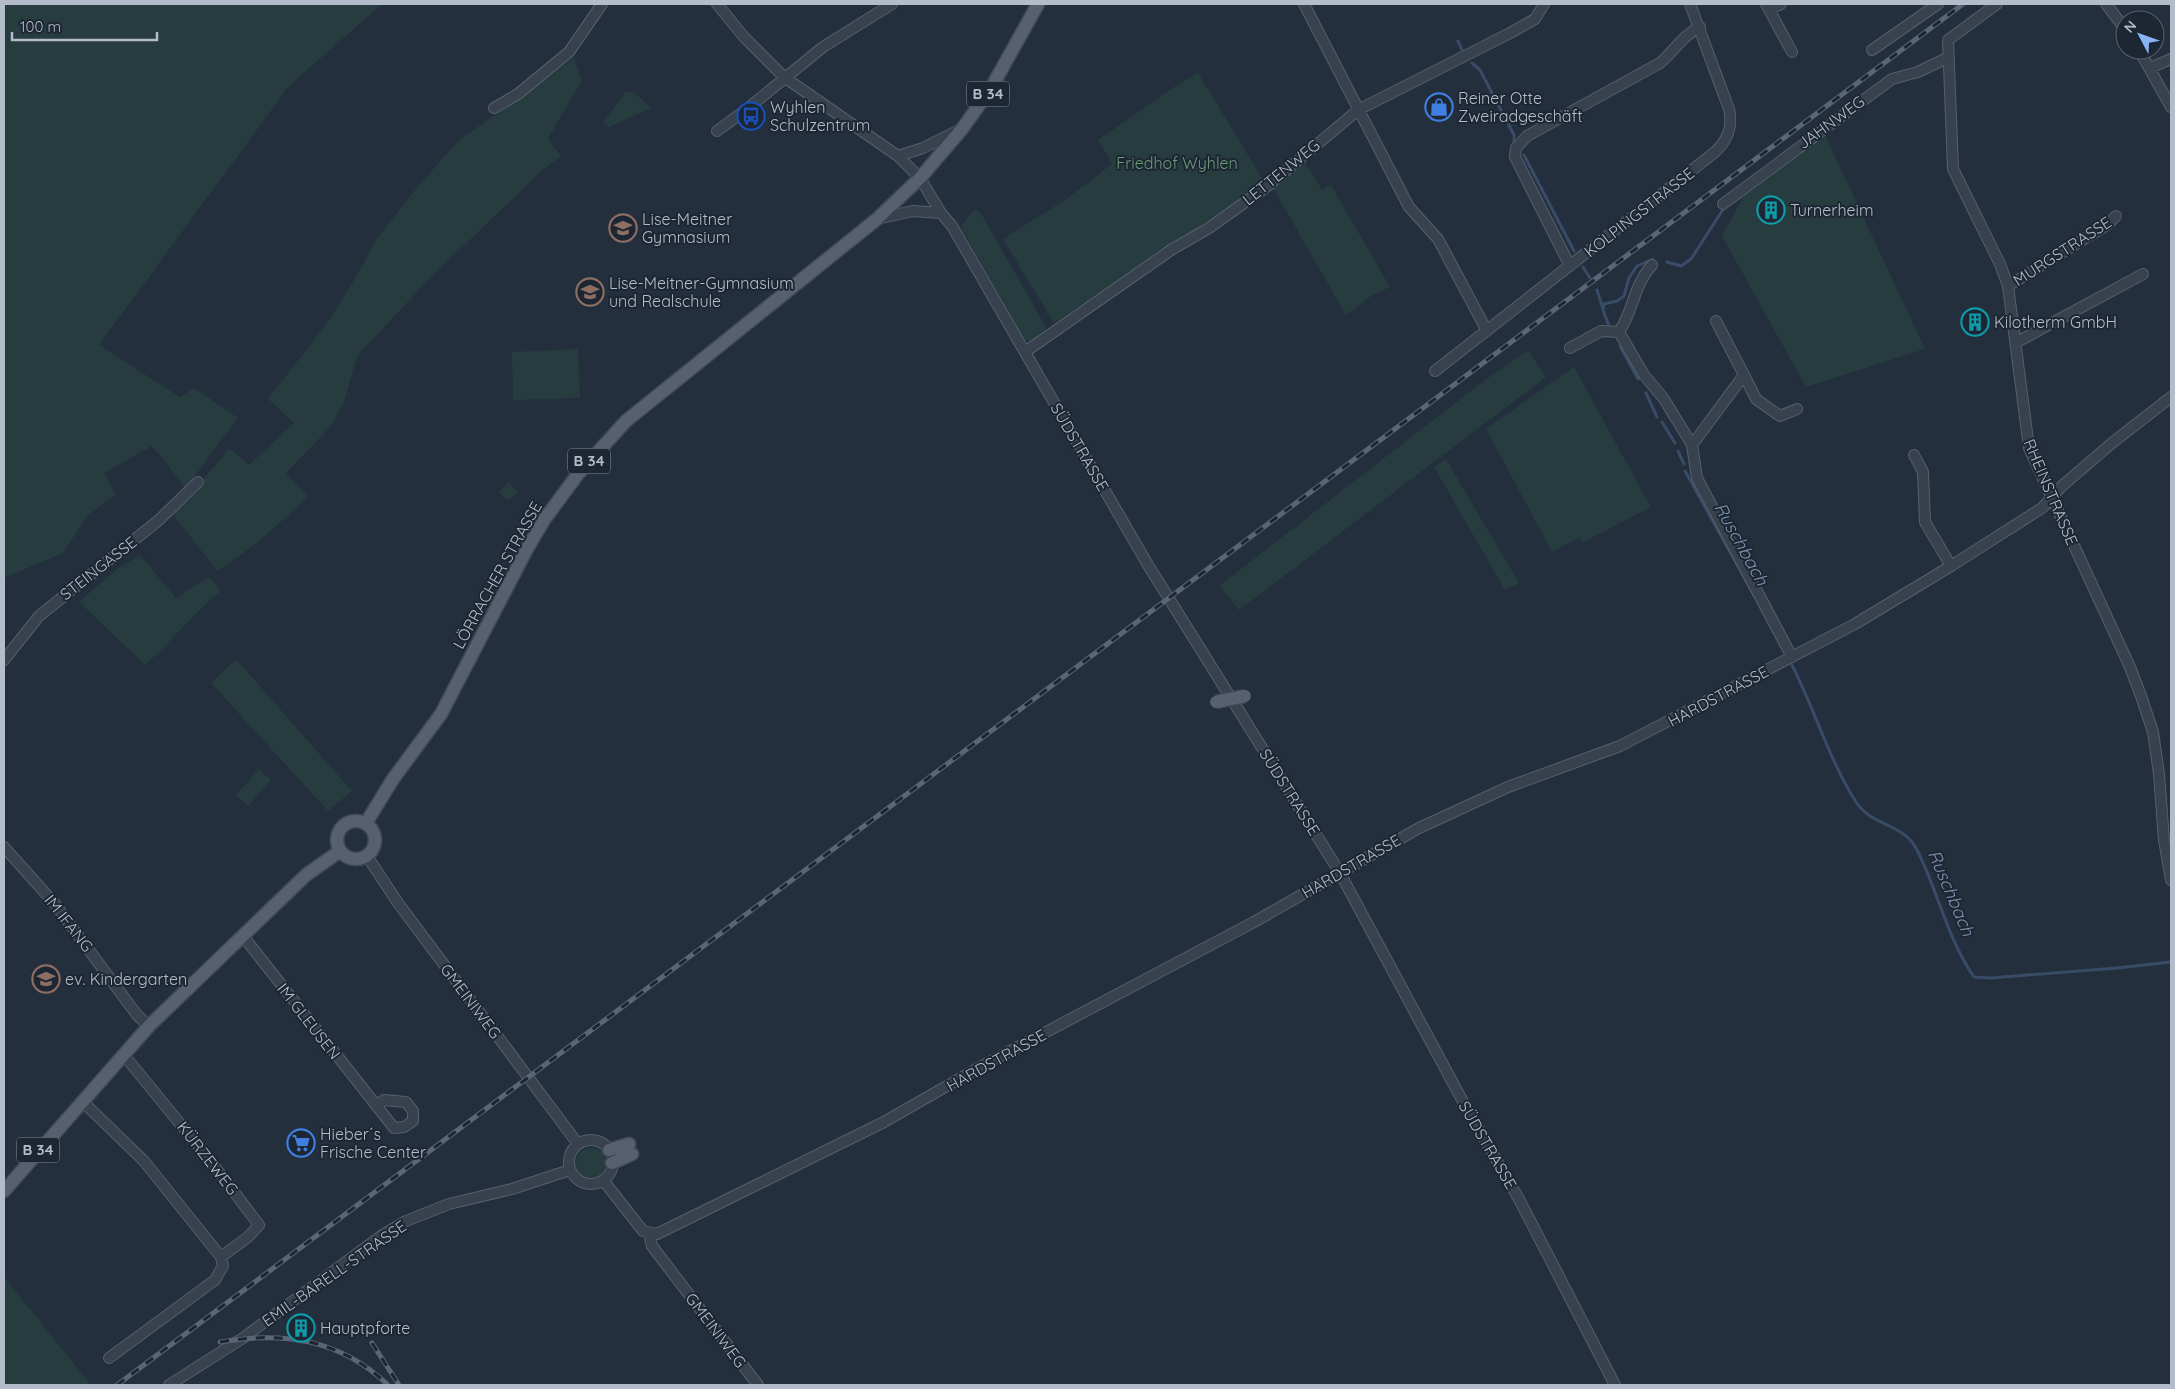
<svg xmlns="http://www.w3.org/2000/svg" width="2175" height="1389" font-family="Quicksand,sans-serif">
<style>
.green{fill:#263c3f}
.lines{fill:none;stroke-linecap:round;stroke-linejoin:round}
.stream{stroke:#394c67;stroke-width:3}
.minor-casing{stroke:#565f6c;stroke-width:12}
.major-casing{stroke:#414a57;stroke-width:15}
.minor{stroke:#38414e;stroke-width:10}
.major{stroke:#56606e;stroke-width:12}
.rail-casing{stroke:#5a6575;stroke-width:5}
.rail{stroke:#1d2633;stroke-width:3;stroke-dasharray:9;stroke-linecap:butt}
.major-bridge-casing{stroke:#414a57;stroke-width:15;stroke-linecap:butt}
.major-bridge{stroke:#56606e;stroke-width:12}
.labels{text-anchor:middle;stroke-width:4;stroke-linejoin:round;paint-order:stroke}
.shield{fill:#1d2633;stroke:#878f9c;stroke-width:1}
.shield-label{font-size:15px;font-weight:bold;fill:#b4bcc9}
.poi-label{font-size:16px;fill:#b4bcc9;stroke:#1d2633;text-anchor:start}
.street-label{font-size:16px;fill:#b4bcc9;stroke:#1d2633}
.park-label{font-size:16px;fill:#6b9a76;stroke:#1d2633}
.water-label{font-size:18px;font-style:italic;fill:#7c92b1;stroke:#1d2633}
</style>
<rect width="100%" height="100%" fill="#242f3e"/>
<path class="green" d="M4,4h378l-93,82 -190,259 81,52 14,-9 44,30 -52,70 -34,-42 -48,27 12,22 -28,20 -25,38 -59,25z
M574,58l8,22 -34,59 13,17 -16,12 -110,105 -78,83 -13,46 -12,23 -46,48 22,24c-29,27 -57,53 -91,74l-45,-58 19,-18 38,-47 20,17 45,-42 -26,-24 62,-80 29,-47 16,-31 40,-51 42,-48z
M1198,73l67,110 -211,140 -51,-84 62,-39 47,-36 -14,-24 79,-55z
M626,92h7l19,16 -43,19 -6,-5z
M1825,135l100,214 -119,38 -84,-151 21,-39z
M1304,161l18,29 9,-5 59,102 -19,9 -25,19 -73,-127z
M975,209l5,3 66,115 -3,7 -11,8 -8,-2 -58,-104 -5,-10z
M578,349l2,49 -67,2 -1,-48z
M1528,350l18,27 -307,233 -20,-24 266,-206z
M1574,367l77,140 -69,36 -2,-6 -28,15 -66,-123z
M1446,459l73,124 -14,7 -71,-123z
M509,482l9,11 -11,8 -8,-9z
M140,555l36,43 33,-21 12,14c-28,22 -49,51 -76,74l-66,-63 38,-33z
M236,659l116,132 -24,20 -117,-128z
M259,769l12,11 -23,26 -12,-11z
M576 1163a15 15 0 1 1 30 0a15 15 0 1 1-30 0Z
M4,1277l87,108h-87z"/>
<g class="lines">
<path class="stream" d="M1458,41l4,9
M1472,63l8,7 34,65v7
M1524,155l50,96
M1667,262l14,4 10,-7 33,-51
M1583,267l7,11
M1597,290l6,19
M1609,326l-6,-16 1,-6 13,-3 7,-5 5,-18 8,-12 16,-7
M1620,346l18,33
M1646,393l11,24
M1662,422l13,21
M1678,451l6,13
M1685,471l69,124
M1792,665c23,45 37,95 64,137 16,25 48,21 61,48 21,41 30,88 57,127l17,1 126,-10 54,-6"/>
<g class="minor-casing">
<path id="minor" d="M717,4l27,33 40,40 114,79 22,22 21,35 11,13 196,339 192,308 121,225 59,103 95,184
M1304,4l105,203 29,32 49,92
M1766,4l26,48
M1997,4l-49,36 5,129 47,95 8,22 21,162 101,219 11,29 12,36 6,42 5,66 7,40
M2106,4l19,25
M1770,9l11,-5
M1872,50l66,-46
M2139,50l32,57
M2150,68l21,-9
M494,108l24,-14 51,-42 33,-48
M717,131l30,-22 76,-62 69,-43
M898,156l25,-8 36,-18
M1723,204l169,-125 26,-7 31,-15
M877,219l36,-8 28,2
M1570,266l-55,-109 1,-9 11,-12 133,-73c14,-12 23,-28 40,-36
M2008,286l99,-61 9,-9
M1619,332l25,43 20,24 28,46 5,33 95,179
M2017,342l126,-68
M1570,348l31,-17 18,1c15,-22 14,-46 33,-67
M1025,352l146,-102 38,-22 56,-40 93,-78 152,-77 25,-14 9,-15
M1435,371l280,-219c13,-12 18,-25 14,-43l-39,-105
M1744,375l12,24 24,17 17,-7
M1692,445l52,-70 -28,-54
M1914,455l9,17 2,50 26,44
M4,660l35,-44 120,-96 39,-38
M4,847l51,57 82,111 12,11
M367,856l31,47 180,241
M243,936l151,192 10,-1 9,-6v-10l-7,-9 -22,-2 -8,6
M123,1054l86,105 50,66 -11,12 -27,20
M82,1101l62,60 77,96 2,9 -8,14 -106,78
M569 1162a22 22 0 1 1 44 0a22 22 0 1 1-44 0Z
M603,1180l40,51 14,3 227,-112 96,-55 274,-145 165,-94 89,-41 112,-41 235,-122 96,-58 91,-58 20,-22 50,-43 59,-46
M649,1234l3,12 106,139
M169,1385l74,-47 138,-102 25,-15 43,-17 63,-15 58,-19"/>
</g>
<g class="major-casing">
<path id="major" d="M337 840a19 19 0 1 1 38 0a19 19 0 1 1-38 0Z
M366,823l27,-44 48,-65 86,-165 17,-29 34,-46 48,-53 251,-202 43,-41 42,-49 28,-39 48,-86
M609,1150l20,-6
M612,1163l20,-9
M4,1191l145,-165 157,-151 34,-24"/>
</g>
<use href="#minor" class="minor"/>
<use href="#major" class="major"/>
<g class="rail-casing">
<path id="rail" d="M220,1342c63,-11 120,-3 168,43
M372,1343l27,42
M117,1385l1846,-1381"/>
</g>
<use href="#rail" class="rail"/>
<g class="major-bridge-casing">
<path id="major-bridge" d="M1216,702l29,-6"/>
</g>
<use href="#major-bridge" class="major-bridge"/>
</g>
<defs>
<g id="shop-ring" transform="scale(1.4375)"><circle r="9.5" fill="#1d2633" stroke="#3f7fe0" stroke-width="1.5"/><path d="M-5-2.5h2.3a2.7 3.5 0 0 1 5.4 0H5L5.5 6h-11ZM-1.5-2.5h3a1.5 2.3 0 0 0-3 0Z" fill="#3f7fe0"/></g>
<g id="bus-ring" transform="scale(1.4375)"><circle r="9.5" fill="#1d2633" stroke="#1a4fb4" stroke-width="1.5"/><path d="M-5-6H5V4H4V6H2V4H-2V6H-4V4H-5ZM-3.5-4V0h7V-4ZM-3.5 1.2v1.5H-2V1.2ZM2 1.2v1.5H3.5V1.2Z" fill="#1a4fb4"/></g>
<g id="building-ring" transform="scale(1.4375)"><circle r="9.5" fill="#1d2633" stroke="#0f9aa8" stroke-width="1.5"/><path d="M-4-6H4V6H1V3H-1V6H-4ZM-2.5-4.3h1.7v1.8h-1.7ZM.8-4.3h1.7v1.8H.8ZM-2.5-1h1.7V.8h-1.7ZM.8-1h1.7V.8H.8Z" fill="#0f9aa8"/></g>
<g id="school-ring" transform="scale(1.4375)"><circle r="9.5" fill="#1d2633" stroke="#8d6e63" stroke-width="1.5"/><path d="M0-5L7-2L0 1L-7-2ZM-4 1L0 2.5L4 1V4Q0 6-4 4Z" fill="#8d6e63"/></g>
<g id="supermarket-ring" transform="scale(1.4375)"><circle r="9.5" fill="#1d2633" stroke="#3f7fe0" stroke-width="1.5"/><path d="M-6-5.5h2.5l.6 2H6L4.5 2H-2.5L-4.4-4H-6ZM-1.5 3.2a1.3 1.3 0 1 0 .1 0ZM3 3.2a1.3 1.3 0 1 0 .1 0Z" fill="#3f7fe0"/></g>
</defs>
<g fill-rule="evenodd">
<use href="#shop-ring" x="1439" y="107"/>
<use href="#bus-ring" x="751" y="116"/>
<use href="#building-ring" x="1771" y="210"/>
<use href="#school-ring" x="623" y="228"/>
<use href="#school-ring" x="590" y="292"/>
<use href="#building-ring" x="1975" y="322"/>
<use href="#school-ring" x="46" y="979"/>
<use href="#supermarket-ring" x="301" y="1143"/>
<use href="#building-ring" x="301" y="1328"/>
</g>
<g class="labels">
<g class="shield">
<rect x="967" y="81.5" width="42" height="25" rx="4"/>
<rect x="568" y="448.5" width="42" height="25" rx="4"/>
<rect x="17" y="1137.5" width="42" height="25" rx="4"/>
</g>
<g class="shield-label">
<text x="988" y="99">B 34</text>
<text x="589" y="466">B 34</text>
<text x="38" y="1155">B 34</text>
</g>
<g class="poi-label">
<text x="1458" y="104">Reiner Otte<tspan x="1458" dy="18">Zweiradgeschäft</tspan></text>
<text x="770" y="113">Wyhlen<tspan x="770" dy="18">Schulzentrum</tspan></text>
<text x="1790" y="216">Turnerheim</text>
<text x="642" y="225">Lise-Meitner<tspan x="642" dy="18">Gymnasium</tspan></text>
<text x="609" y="289">Lise-Meitner-Gymnasium<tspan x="609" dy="18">und Realschule</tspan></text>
<text x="1994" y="328">Kilotherm GmbH</text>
<text x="65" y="985">ev. Kindergarten</text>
<text x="320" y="1140">Hieber´s<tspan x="320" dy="18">Frische Center</tspan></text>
<text x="320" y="1334">Hauptpforte</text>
</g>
<g class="street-label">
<text transform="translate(1831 122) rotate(-36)" y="6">JAHNWEG</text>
<text transform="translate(1281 172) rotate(-39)" y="6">LETTENWEG</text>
<text transform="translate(1639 212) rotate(-38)" y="6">KOLPINGSTRASSE</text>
<text transform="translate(2062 251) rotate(-33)" y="6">MURGSTRASSE</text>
<text transform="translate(1080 447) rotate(60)" y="6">SÜDSTRASSE</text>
<text transform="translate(2051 492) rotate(67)" y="6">RHEINSTRASSE</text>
<text transform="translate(98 568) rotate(-38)" y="6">STEINGASSE</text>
<text transform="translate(497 575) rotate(-61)" y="6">LÖRRACHER STRASSE</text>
<text transform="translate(1718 696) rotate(-28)" y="6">HARDSTRASSE</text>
<text transform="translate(1290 792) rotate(58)" y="6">SÜDSTRASSE</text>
<text transform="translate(1351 866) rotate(-30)" y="6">HARDSTRASSE</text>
<text transform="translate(69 923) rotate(52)" y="6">IM IFANG</text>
<text transform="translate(471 1001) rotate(53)" y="6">GMEINIWEG</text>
<text transform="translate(309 1021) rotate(52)" y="6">IM GLEUSEN</text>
<text transform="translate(996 1060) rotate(-29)" y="6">HARDSTRASSE</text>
<text transform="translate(1488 1145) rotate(60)" y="6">SÜDSTRASSE</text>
<text transform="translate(208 1158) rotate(52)" y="6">KÜRZEWEG</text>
<text transform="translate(334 1273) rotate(-35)" y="6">EMIL-BARELL-STRASSE</text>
<text transform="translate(716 1330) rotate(53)" y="6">GMEINIWEG</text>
</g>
<g class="park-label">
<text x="1177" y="169">Friedhof Wyhlen</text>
</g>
<g class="water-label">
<text transform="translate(1741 544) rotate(61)" y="6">Ruschbach</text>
<text transform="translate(1951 893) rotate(67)" y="6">Ruschbach</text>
</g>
</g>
<rect width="2175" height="1389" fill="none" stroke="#b4bcc9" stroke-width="10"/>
<g transform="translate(2140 35) rotate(311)"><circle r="24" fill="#1d2633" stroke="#59626f"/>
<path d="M0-4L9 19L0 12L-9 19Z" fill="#8ab4f8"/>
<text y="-8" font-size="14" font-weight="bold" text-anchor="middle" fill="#b4bcc9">N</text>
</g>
<path d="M12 32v8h145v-8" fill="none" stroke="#b4bcc9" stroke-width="2.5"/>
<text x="20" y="32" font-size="15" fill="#b4bcc9" stroke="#1d2633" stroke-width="4" paint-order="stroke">100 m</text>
</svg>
